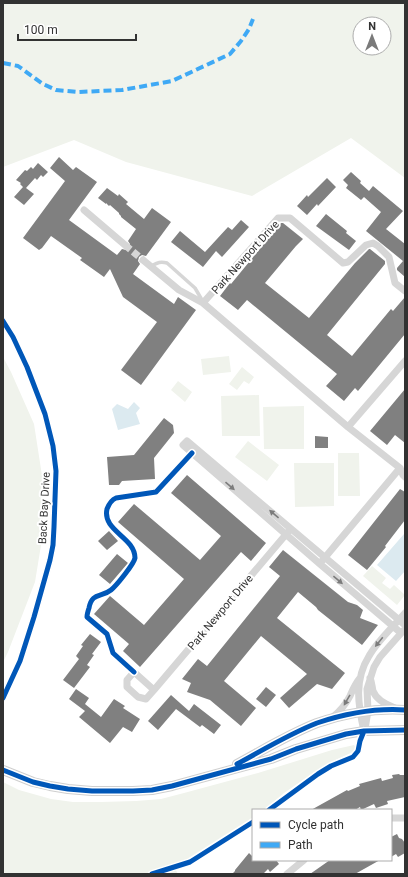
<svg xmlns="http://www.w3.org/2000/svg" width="408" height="877" font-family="Roboto,sans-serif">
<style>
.green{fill:#f0f3ec;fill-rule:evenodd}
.water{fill:#dceaf0}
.building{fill:#808080}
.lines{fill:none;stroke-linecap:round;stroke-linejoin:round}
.street-tunnel{stroke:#d6d6d6;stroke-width:7;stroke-dasharray:7 3.5;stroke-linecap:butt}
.lane{stroke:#d6d6d6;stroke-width:3.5}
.street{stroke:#d6d6d6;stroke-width:7}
.secondary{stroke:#cfcfcf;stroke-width:10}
.quiet{stroke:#3fa9f5;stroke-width:4;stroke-dasharray:8 4;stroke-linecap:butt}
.cycleway-casing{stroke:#fff;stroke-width:8}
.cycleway{stroke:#0057b8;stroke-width:5}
.oneway{fill:#7c7c7c}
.labels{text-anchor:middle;stroke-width:4;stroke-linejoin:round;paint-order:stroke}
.street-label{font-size:11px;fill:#323232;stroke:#fff}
</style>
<rect width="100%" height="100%" fill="#fff"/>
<path class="green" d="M3,3h402v175l-54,-40 -99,58 -126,-34 -52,-22 -71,27zM360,24h24v24h-24z
M229,356l2,16 -28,3 -2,-16z
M3,357l8,15 23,52 9,58v51l-8,49 -27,70 -5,10z
M242,367l12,10 -5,7 -5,-3 -7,9 -8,-6z
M178,381l14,11 -7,10 -14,-12z
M259,395l1,41h-38l-1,-40z
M304,406v43h-40l-1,-42z
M248,441l31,24 -12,16 -32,-24z
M338,453h21l1,43h-22z
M294,463h40v43l-39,1z
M372,566l14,12 -4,5 8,6 4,-4 11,10 -8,10 -34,-29z
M354,745l2,3 -3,4 -24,11 -13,8 -32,22 -20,17h-11v9l-13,9 -48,30 -8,4 -11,3 5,9h-175v-92l16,8 32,9 22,3h28l35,-1 25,-2 23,-6 74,-20 74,-23z"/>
<path class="water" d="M134,402l6,6 -4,5 4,11 -22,6 -6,-21 5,-5 11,5z
M404,534l1,37 -9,10 -19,-16z"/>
<path class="building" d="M59,157l14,13 3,-3 21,15 -28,38 48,35 5,-6 4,1 3,-2 1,-4 -2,-3 8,-12 -15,-12v-1l-2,-2v-1l-9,-8 -1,1 -3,-3v1l-8,-6 9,-10 11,8 1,-2 9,8 -2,2 18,15 8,-11 19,14 -25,34 -4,-1 -3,2 -1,4 2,3 -7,10 41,30 4,-7 18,13 -55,75 -20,-15 36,-48 -34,-25 -13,-28 -6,8 -24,-17 2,-2 -31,-22 -9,12 -3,2 -16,-12 42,-57 -15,-13z
M38,163l10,9 -5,5 -2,-2 -4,5 -2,-2 -9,10 8,6 -10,11 -10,-8 9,-10 -3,-3 1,-1 -5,-3 9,-10 2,1 4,-4 2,2z
M351,172l10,9 -1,2 9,8 4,-5 30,25 -17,18 19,15v33l-8,-7v-2l6,-7 -37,-30 15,-19 -17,-15 -3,3 -15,-12 2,-3 -5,-5z
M327,178l9,9 -18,19 -1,-2 -10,11 -10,-9 10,-11 1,2z
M326,214l21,17 -1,2 10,8 -7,9 -33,-24z
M241,220l8,7 -27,30 -6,-6 -13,16 -32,-25 9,-11 25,21 23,-25 4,3z
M281,223h2l20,16 -7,7 -31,37 44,35 46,-55 14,-14h1l15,12v3l-58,71 25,21 39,-47 2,2 12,-14v37l-47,57 -3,-3 -11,13 -18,-15 11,-12 -90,-74 -9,10 -18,-14 10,-13 1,1z
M405,389v54l-10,-8 -8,10 -17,-14z
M164,418l9,7 1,8 -20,25 1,21 -33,2 -3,4h-10l-2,-28 27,-2z
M315,436l13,1v11h-13z
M187,475l79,68 -15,18 -10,-9 -101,115 -17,-16 6,-7 -35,-30 16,-18 34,29 40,-46 -66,-57 16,-18 66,56 21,-24 -50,-43z
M400,489l5,3v28l-20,26 1,1 -19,23 -19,-15z
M109,531l9,10 -11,9 -9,-9z
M283,550l65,52 9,3 6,5 -3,8 18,7 -16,20 -44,-35 -2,-3 -18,-15 -21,26 68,55 -13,16 -15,-5 -28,24 -9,-10 27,-24 -46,-38 -37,45 32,27 -15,18 -31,-26 -23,-8 4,-9 -9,-4 16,-20 9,7 73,-90 -11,-9z
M117,554l11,9 -18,21 -11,-9z
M90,634l11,8 -9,12 2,1 -7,10 3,2 -16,21 -11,-8 16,-21 -3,-3 7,-10 -2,-1z
M266,687l10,8 -10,12 -10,-8z
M76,689l13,9 -4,6 16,13 13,-18 11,7 -2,2 17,11 -8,13 -9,-5 -13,16 -31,-26 6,-6 -16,-12z
M171,695l18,16 5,-7 27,21 -7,9 -12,-9 -2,2 -24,-18 -18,21 -10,-9z
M399,774l1,1h5v22l-18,4 1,3 -12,4 -2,-4 -13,6 -1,-3 -5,3h-44l36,-20 1,1 12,-5 -1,-2 22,-6 1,3 11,-3 -1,-3z
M397,834l2,4 3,1 3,4v10l-7,4 -2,-3 -5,3v-20z
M249,853l4,4v3h23l3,4 -9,8 -2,-3 -5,5h-31l3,-3v-1z
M330,860h50l-25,14h-45z"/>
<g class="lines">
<path class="street-tunnel" d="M125,245l18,15"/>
<path class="lane" d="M151,266c6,-3 9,-5 16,-3l28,25 7,12"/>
<path class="street" d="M84,210l41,35
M143,260l36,30 24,13 145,124 52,41 3,7 2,2
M203,303l75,-85h12l53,45 5,-1 18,-17 7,-2 5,3 11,11 6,26 10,8
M3,321l10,16 14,30 18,47 8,32 3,25 -2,56 -1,18 -3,15 -16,57 -14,44 -17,37
M348,427l57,-66
M322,561l78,-93
M401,633l-81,-69 -137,-119 4,-4 218,184
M370,678c2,4 2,9 3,13 3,8 14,14 22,17
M154,690l-20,-18 -7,8v7l11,10 8,2 8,-9 134,-158
M333,717c7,-6 13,-13 17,-21 3,-7 5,-12 10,-18
M365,729l3,-18 -1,-22 7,-22 6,-10 23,-26
M364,731c-6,-26 -10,-51 5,-75 9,-16 24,-29 36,-43
M391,818h14
M287,874l17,-14"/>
<path class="secondary" d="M237,764c26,-14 52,-30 80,-41 27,-9 59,-15 88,-13
M3,770l30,12 17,4 18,3 24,2h41l19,-1 20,-4 99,-27 25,-10 50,-15 18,-3 41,-1"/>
<path class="quiet" d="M3,63l15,3 25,18 13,6 23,2 43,-2 50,-9 58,-27 11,-13 8,-12 4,-10"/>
<g class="cycleway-casing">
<path id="cycleway" d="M3,321l10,16 14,30 18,47 8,32 3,25 -2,56 -1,18 -3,15 -16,57 -14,44 -17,37
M134,672l-21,-19 -6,-19 -20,-17c0,-3 1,-6 2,-9 3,-16 12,-10 22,-18 5,-4 23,-26 24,-32 0,-21 -33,-27 -28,-49 2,-5 4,-9 9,-11l40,-6 36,-39
M237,764c26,-14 52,-30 80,-41 27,-9 59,-15 88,-13
M3,770l30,12 17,4 18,3 24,2h41l19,-1 20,-4 99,-27 25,-10 50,-15 18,-3 41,-1
M269,810l49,-36 13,-8 22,-9 5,-6 2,-10 4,-10
M152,874l38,-12 63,-40"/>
</g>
<use href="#cycleway" class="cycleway"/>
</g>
<defs><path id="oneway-solid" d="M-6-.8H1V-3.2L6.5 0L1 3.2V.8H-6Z"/></defs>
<g class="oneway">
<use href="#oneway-solid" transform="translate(230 486) rotate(41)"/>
<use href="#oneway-solid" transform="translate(274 514) rotate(-140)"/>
<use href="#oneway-solid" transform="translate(338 580) rotate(40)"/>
<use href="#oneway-solid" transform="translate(379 642) rotate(129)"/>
<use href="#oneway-solid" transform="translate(347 700) rotate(120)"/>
</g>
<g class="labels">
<g class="street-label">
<text transform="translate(245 257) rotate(-48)" y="4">Park Newport Drive</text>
<text transform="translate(44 508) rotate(-87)" y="4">Back Bay Drive</text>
<text transform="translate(220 612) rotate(-50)" y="4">Park Newport Drive</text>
</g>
</g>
<rect width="408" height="877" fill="none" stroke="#323232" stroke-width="8"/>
<rect x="252" y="809" width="140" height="52" fill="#ffffff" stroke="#adadad"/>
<rect x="260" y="822" width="20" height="6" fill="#0057b8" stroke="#adadad"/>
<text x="288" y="829" font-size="12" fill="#323232">Cycle path</text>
<rect x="260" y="842" width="20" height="6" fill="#3fa9f5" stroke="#adadad"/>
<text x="288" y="849" font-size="12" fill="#323232">Path</text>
<g transform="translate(372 36)"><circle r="19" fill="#ffffff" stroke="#adadad"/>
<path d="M0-3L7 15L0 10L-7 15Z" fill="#7a7a7a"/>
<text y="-6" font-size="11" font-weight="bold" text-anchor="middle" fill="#323232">N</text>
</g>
<path d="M18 34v6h118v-6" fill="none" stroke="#323232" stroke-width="2"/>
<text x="24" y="34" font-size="12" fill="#323232" stroke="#ffffff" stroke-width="3" paint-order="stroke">100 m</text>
</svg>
